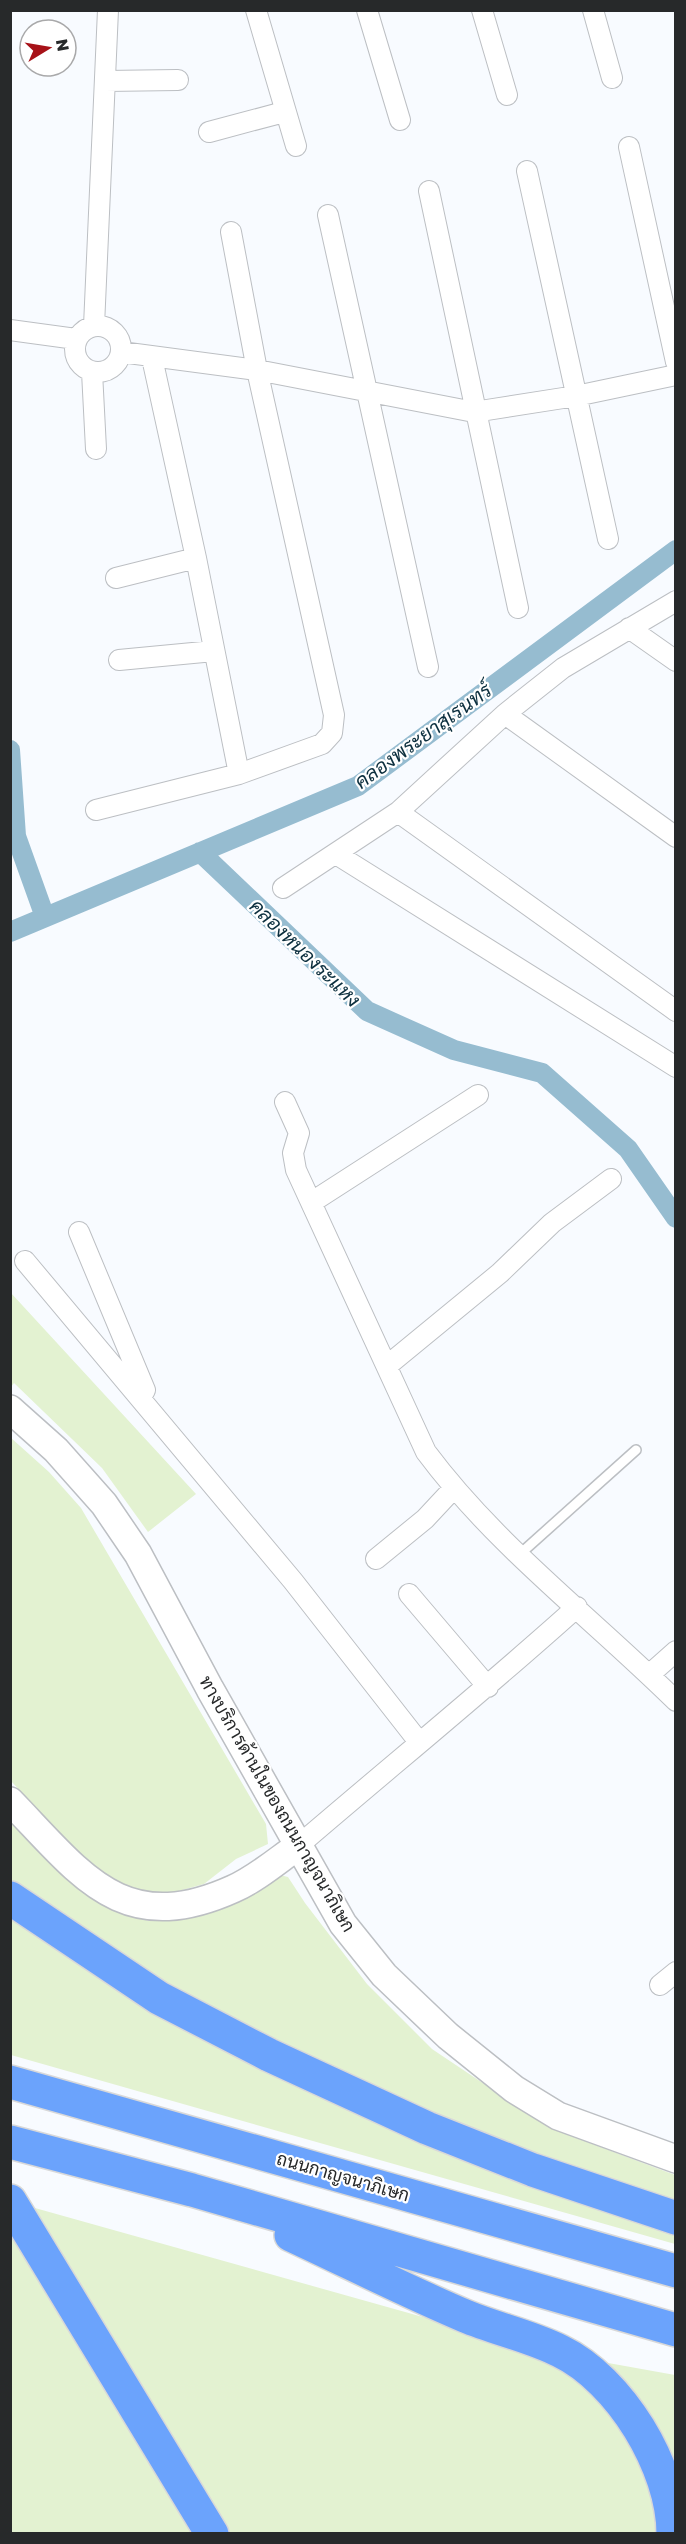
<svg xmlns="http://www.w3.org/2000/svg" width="686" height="2544" font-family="'Golos Text',Sarabun,sans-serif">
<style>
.green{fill:#e3f2d1}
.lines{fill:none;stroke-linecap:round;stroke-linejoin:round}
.canal{stroke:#96bcd0;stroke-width:20}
.service-casing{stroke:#bcbfc3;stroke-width:12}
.minor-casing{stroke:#bcbfc3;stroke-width:22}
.secondary-casing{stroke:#bcbfc3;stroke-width:30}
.motorway-casing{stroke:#d8d8d9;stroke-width:36}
.service{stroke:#fff;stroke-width:9}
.minor{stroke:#fff;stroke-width:20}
.secondary{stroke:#fff;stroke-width:27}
.motorway{stroke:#6ba3fc;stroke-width:33}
.labels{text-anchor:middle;stroke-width:4.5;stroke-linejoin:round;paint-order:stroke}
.street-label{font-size:18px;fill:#27292a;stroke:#fff}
.water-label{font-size:20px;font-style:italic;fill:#0c2f3e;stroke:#fff}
</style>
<rect width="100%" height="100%" fill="#f8fbff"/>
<path class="green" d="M11,1293l185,201 -48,38 -46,-64 -88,-85 -3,4z
M10,1437l39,35 32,36 185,316 2,20 -32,15 -32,25 -29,8 -37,3 -38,-18 -89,-96z
M10,1818l45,48 62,45 32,10 22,-2 105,-45 12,3 17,26 62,81 65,65 118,79 125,47v31l-243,-90 243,115v13l-664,-189z
M10,2201l502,141 57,27 65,65 31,99h-654z
M586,2359l89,16v106z"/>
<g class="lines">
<path class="canal" d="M10,750l6,86 29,81
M200,852l167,159 87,39 88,23 86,76 48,69
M10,932l348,-146 318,-236"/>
<g class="service-casing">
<path id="service" d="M520,1554l116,-104"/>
</g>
<g class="minor-casing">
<path id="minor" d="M256,10l40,136
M367,10l33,110
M482,10l25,85
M593,10l19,68
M105,81l73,-1
M209,132l75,-20
M629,147l47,215
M527,171l81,368
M429,191l89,417
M328,215l100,452
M75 349a23 23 0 1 1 46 0a23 23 0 1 1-46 0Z
M94,326l14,-316
M10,330l66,9
M121,352l136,18 217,42 102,-16 100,-21
M152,358l44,200 43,216
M92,372l4,77
M116,578l80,-20
M629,628l47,33
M119,660l95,-9
M505,714l171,123
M96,810l143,-36 83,-30 10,-11 2,-18 -77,-345 -26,-138
M398,812l278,199
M336,854l340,213
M283,888l115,-76 107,-98 58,-46 113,-67
M285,1102l14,31 -6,20 3,17 130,282c70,94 166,166 250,249
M312,1202l166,-107
M79,1232l66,158 -4,7
M25,1261l268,320 126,161
M388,1365l112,-92 52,-50 59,-44
M376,1559l49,-40 28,-30
M409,1594l79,93
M649,1675l27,-24
M298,1846c93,-80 188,-157 279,-239
M660,1985l16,-13"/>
</g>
<g class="secondary-casing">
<path id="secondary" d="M10,1409l46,41 48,54 34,50 72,135 133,235 41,51 64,61 66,53 44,27 118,43
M10,1801c71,73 112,138 223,88 23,-10 45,-29 65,-43"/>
</g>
<g class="motorway-casing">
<path id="motorway" d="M10,1898l149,100 110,57 158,73 106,42 143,48
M10,2082l666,189
M10,2142l182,48 484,140
M10,2201l202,333
M291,2235c58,27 115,56 174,81 31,13 65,20 95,35 60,29 113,116 113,183"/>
</g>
<use href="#service" class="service"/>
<use href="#minor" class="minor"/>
<use href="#secondary" class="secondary"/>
<use href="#motorway" class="motorway"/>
</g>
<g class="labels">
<g class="street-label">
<text transform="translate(277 1804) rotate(60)" y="6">ทางบริการด้านในของถนนกาญจนาภิเษก</text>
<text transform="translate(343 2177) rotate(16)" y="6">ถนนกาญจนาภิเษก</text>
</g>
<g class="water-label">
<text transform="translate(423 736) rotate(-36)" y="7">คลองพระยาสุเรนทร์</text>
<text transform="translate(305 953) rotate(44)" y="7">คลองหนองระแหง</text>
</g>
</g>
<rect width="686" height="2544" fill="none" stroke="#27292a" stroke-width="24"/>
<g transform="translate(48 48) rotate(79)"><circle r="28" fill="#ffffff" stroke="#a9a9aa" stroke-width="1.5"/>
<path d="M0-4.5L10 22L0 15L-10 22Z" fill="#a71218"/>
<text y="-9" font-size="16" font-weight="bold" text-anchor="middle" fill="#27292a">N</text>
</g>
</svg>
